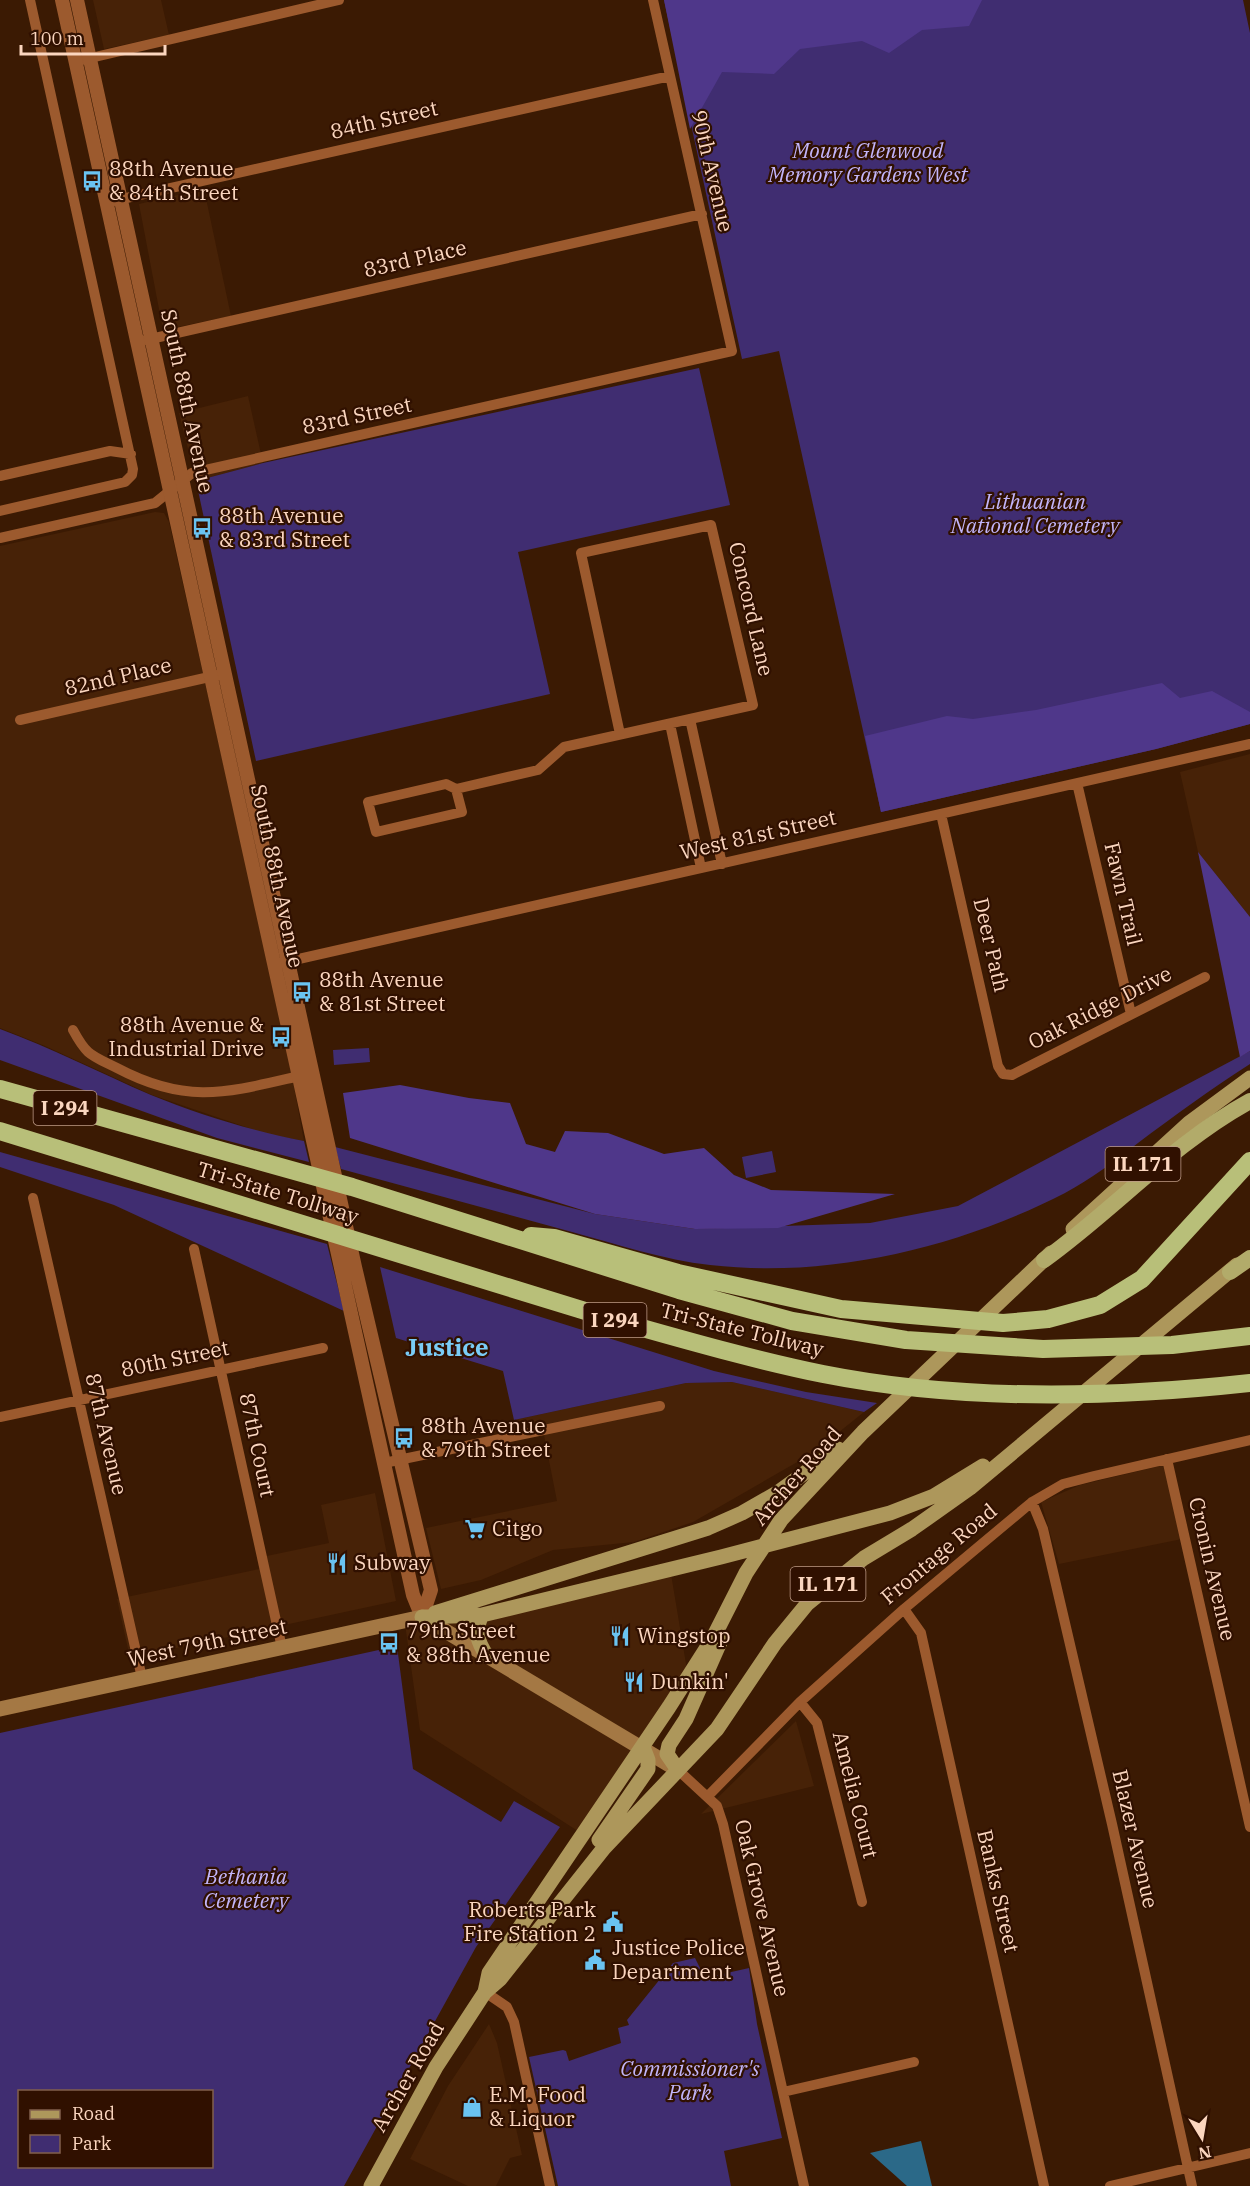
<svg xmlns="http://www.w3.org/2000/svg" width="1250" height="2186" font-family="'IBM Plex Serif',serif">
<style>
.built{fill:#472207}
.green{fill:#402d71;fill-rule:evenodd}
.forest{fill:#4f378a}
.water{fill:#2b6988}
.lines{fill:none;stroke-linecap:round;stroke-linejoin:round}
.minor{stroke:#9c5a2e;stroke-width:10}
.tertiary{stroke:#9c5a2e;stroke-width:14}
.secondary{stroke:#a47844;stroke-width:15}
.primary{stroke:#ad975b;stroke-width:15}
.trunk{stroke:#b2ab6a;stroke-width:16}
.motorway{stroke:#b8bf79;stroke-width:18}
.labels{text-anchor:middle;stroke-width:4.5;stroke-linejoin:round;paint-order:stroke}
.shield{fill:#301000;stroke:#be9b86;stroke-width:1.5}
.shield-label{font-size:20px;font-weight:bold;fill:#fbd6bf}
.street-label{font-size:21px;fill:#fbd6bf;stroke:#301000}
.park-label{font-size:21px;font-style:italic;fill:#c2b5fa;stroke:#301000}
.poi-label{font-size:21px;fill:#fbd6bf;stroke:#301000;text-anchor:start}
.quarter-label{font-size:24px;font-weight:bold;fill:#7accf6;stroke:#301000}
</style>
<rect width="100%" height="100%" fill="#3b1a03"/>
<path class="built" d="M93,0h68l8,35 -65,14z
M204,189l27,127 -68,14 -24,-126z
M248,396l15,67 -67,18 -17,-68z
M155,512l9,1 5,9 116,516 19,103 -38,-7 -114,-39 -107,-49 -45,-18v-482z
M1250,754v163l-52,-65 -18,-80z
M732,1382l132,30 -51,41 -120,69 -59,20 -81,8 -72,30 -40,9 -15,-61 131,-27 -14,-71 -29,-10 172,-37z
M1164,1465l18,74 -123,25 -18,-62 39,-17z
M375,1493l21,108 -266,57 -13,-59 142,-30 -2,-11 72,-15 -8,-38z
M671,1574l17,102 -46,66 -208,-121z
M420,1621l218,128 -57,84 -161,-103 -15,-106z
M796,1721l18,65 -113,28z
M489,2024l8,19 25,112 -12,3 -14,28h-28l-58,-27 38,-73z"/>
<path class="green" d="M664,0h579l7,33v691l-94,25 -275,63 -102,-461 -37,8z
M699,368l31,137 -212,47 32,142 -294,67 -60,-280 67,-18z
M0,1029c52,19 100,44 151,66 49,20 101,36 153,46l5,21 -92,-24 -217,-78z
M369,1048l1,14 -36,3 -1,-15z
M1250,1051v13c-38,24 -76,52 -112,79 -23,18 -47,36 -73,50 -105,54 -235,86 -355,72 -46,-5 -93,-21 -138,-33 -77,-21 -154,-42 -231,-63l-6,-22 260,67 100,15 175,-6 88,-17z
M772,1151l4,21 -30,6 -4,-21z
M0,1152l327,92 17,67 -230,-106 -114,-38z
M380,1267l334,104 92,21 71,11 -13,9 -132,-30 -46,1 -172,37 -11,-49 -107,-33z
M397,1646l16,123 88,53 13,-21 46,26 -84,120 -132,239h-344v-453zM20,2092h192v74h-192z
M695,1958l10,20 44,-10 8,56 25,114 -58,13 7,35h-173l-29,-129 34,-7 3,1 3,10 52,-18 -3,-15 11,-3 -2,-5 46,-57z"/>
<path class="forest" d="M664,0h318l-13,26 -47,4 -33,23 -27,-12 -62,8 -26,25 -52,-2 -32,57z
M1162,683l18,15 32,-7 38,21v12l-94,25 -275,63 -16,-76 82,-20 26,3 63,-9z
M1198,852l52,65v134l-10,6z
M400,1085l69,13 41,5 16,41 29,8 10,-21 43,2 56,21 40,-6 30,27 37,15 124,4 -117,34 -83,1 -100,-15 -245,-76 -7,-45z"/>
<path class="water" d="M921,2141l11,45h-25l-37,-33z"/>
<g class="lines">
<path class="minor" d="M82,60l257,-60
M113,201l557,-125
M146,340l556,-126
M0,476l110,-25 21,3
M0,511l125,-29 7,-7 1,-6 -103,-469
M0,538l155,-35 37,-30 540,-122 -79,-351
M690,719l32,145
M20,720l198,-45
M670,724l31,144
M1077,783l54,231
M456,789l6,23 -86,20 -8,-30 78,-18 10,5 82,-19 26,-23 189,-42 -42,-180 -130,28 39,181
M941,814l57,252 5,8 9,1 193,-98
M281,963l969,-219
M73,1030c14,26 18,25 44,38 72,38 112,24 187,7
M33,1198l109,480
M194,1249l88,399
M0,1417l323,-69
M1167,1459l83,368
M384,1463l276,-57
M1032,1502l11,27 69,295 80,362
M904,1609l17,24 123,553
M800,1702l17,21 45,179
M678,1770l39,36 6,18 81,362
M708,1796l92,-94 104,-93 128,-107 31,-18 31,-8 156,-36
M485,1992l22,15 7,15 36,164
M783,2092l131,-30
M1110,2186l140,-33"/>
<path class="tertiary" d="M62,0l351,1595 9,22
M77,0l278,1267 76,323 -9,27"/>
<path class="secondary" d="M0,1709l422,-92 256,153"/>
<path class="primary" d="M1073,1229l116,-106 61,-45
M435,1613l273,-85 34,-15 35,-20 61,-44
M482,1615c-8,16 -5,26 5,41
M422,1617l60,-2 239,-58 169,-44 44,-17 49,-30
M678,1770l-11,-16 2,-9 17,-26 35,-79
M599,1840l49,-71v-9l-5,-13
M485,1992l4,-19 180,-266 44,-69 33,-65 35,-53 82,-88 188,-179
M371,2186l65,-119 49,-75 15,-13 104,-131 113,-119 58,-86 32,-39 57,-46 48,-29 58,-41 267,-223"/>
<path class="trunk" d="M1044,1260c71,-51 129,-117 206,-159
M1230,1272l20,-14"/>
<path class="motorway" d="M0,1089l352,98 327,103 113,31 114,19 137,9 129,-4 78,-9
M0,1131l621,191c67,19 134,38 202,52 136,27 290,24 427,9
M531,1236l23,2 124,35 163,36 162,14 45,-4 52,-14 42,-26 108,-118"/>
</g>
<defs>
<g id="bus-bare" transform="scale(1.62)"><path d="M-5-6H5V4H4V6H2V4H-2V6H-4V4H-5ZM-3.5-4V0h7V-4ZM-3.5 1.2v1.5H-2V1.2ZM2 1.2v1.5H3.5V1.2Z" fill="#6ac3f1" stroke="#301000" stroke-width="2.5" paint-order="stroke"/></g>
<g id="supermarket-bare" transform="scale(1.62)"><path d="M-6-5.5h2.5l.6 2H6L4.5 2H-2.5L-4.4-4H-6ZM-1.5 3.2a1.3 1.3 0 1 0 .1 0ZM3 3.2a1.3 1.3 0 1 0 .1 0Z" fill="#6ac3f1" stroke="#301000" stroke-width="2.5" paint-order="stroke"/></g>
<g id="restaurant-bare" transform="scale(1.62)"><path d="M-5-6h1v4h1v-4h1v4h1v-4h1v5L-1.5 .5V6h-2V.5L-5-1ZM5-6V6H3V1.5H1.5Q1.5-4 5-6Z" fill="#6ac3f1" stroke="#301000" stroke-width="2.5" paint-order="stroke"/></g>
<g id="civic-bare" transform="scale(1.62)"><path d="M-.6-6.5H3V-4.5H.6V-3L4-1V1h2V6H-6V1h2V-1L-.6-3ZM-1.2 2.5V6h2.4V2.5Z" fill="#6ac3f1" stroke="#301000" stroke-width="2.5" paint-order="stroke"/></g>
<g id="shop-bare" transform="scale(1.62)"><path d="M-5-2.5h2.3a2.7 3.5 0 0 1 5.4 0H5L5.5 6h-11ZM-1.5-2.5h3a1.5 2.3 0 0 0-3 0Z" fill="#6ac3f1" stroke="#301000" stroke-width="2.5" paint-order="stroke"/></g>
</defs>
<g fill-rule="evenodd">
<use href="#bus-bare" x="92" y="181"/>
<use href="#bus-bare" x="202" y="528"/>
<use href="#bus-bare" x="302" y="992"/>
<use href="#bus-bare" x="281" y="1037"/>
<use href="#bus-bare" x="404" y="1438"/>
<use href="#supermarket-bare" x="475" y="1529"/>
<use href="#restaurant-bare" x="337" y="1563"/>
<use href="#restaurant-bare" x="620" y="1636"/>
<use href="#bus-bare" x="389" y="1643"/>
<use href="#restaurant-bare" x="634" y="1682"/>
<use href="#civic-bare" x="613" y="1922"/>
<use href="#civic-bare" x="595" y="1960"/>
<use href="#shop-bare" x="472" y="2107"/>
</g>
<g class="labels">
<g class="shield">
<rect x="33.5" y="1091" width="63" height="34" rx="4.5"/>
<rect x="1105.5" y="1147" width="75" height="34" rx="4.5"/>
<rect x="583.5" y="1303" width="63" height="34" rx="4.5"/>
<rect x="790.5" y="1567" width="75" height="34" rx="4.5"/>
</g>
<g class="shield-label">
<text x="65" y="1115">I 294</text>
<text x="1143" y="1171">IL 171</text>
<text x="615" y="1327">I 294</text>
<text x="828" y="1591">IL 171</text>
</g>
<g class="street-label">
<text transform="translate(384 120) rotate(-13)" y="7">84th Street</text>
<text transform="translate(712 171) rotate(77)" y="7">90th Avenue</text>
<text transform="translate(415 259) rotate(-13)" y="7">83rd Place</text>
<text transform="translate(187 401) rotate(78)" y="7">South 88th Avenue</text>
<text transform="translate(357 416) rotate(-12)" y="7">83rd Street</text>
<text transform="translate(751 609) rotate(77)" y="7">Concord Lane</text>
<text transform="translate(118 677) rotate(-13)" y="7">82nd Place</text>
<text transform="translate(758 835) rotate(-13)" y="7">West 81st Street</text>
<text transform="translate(277 876) rotate(78)" y="7">South 88th Avenue</text>
<text transform="translate(1123 894) rotate(77)" y="7">Fawn Trail</text>
<text transform="translate(991 945) rotate(77)" y="7">Deer Path</text>
<text transform="translate(1100 1008) rotate(-27)" y="7">Oak Ridge Drive</text>
<text transform="translate(278 1193) rotate(17)" y="7">Tri-State Tollway</text>
<text transform="translate(742 1330) rotate(14)" y="7">Tri-State Tollway</text>
<text transform="translate(175 1359) rotate(-12)" y="7">80th Street</text>
<text transform="translate(106 1434) rotate(77)" y="7">87th Avenue</text>
<text transform="translate(257 1445) rotate(78)" y="7">87th Court</text>
<text transform="translate(797 1476) rotate(-49)" y="7">Archer Road</text>
<text transform="translate(939 1554) rotate(-40)" y="7">Frontage Road</text>
<text transform="translate(1212 1569) rotate(77)" y="7">Cronin Avenue</text>
<text transform="translate(207 1643) rotate(-12)" y="7">West 79th Street</text>
<text transform="translate(855 1795) rotate(76)" y="7">Amelia Court</text>
<text transform="translate(1135 1839) rotate(77)" y="7">Blazer Avenue</text>
<text transform="translate(998 1891) rotate(77)" y="7">Banks Street</text>
<text transform="translate(762 1908) rotate(77)" y="7">Oak Grove Avenue</text>
<text transform="translate(408 2077) rotate(-60)" y="7">Archer Road</text>
</g>
<g class="park-label">
<text x="868" y="158">Mount Glenwood<tspan x="868" dy="24">Memory Gardens West</tspan></text>
<text x="1035" y="509">Lithuanian<tspan x="1035" dy="24">National Cemetery</tspan></text>
<text x="246" y="1884">Bethania<tspan x="246" dy="24">Cemetery</tspan></text>
<text x="690" y="2076">Commissioner's<tspan x="690" dy="24">Park</tspan></text>
</g>
<g class="poi-label">
<text x="109" y="176">88th Avenue<tspan x="109" dy="24">&amp; 84th Street</tspan></text>
<text x="219" y="523">88th Avenue<tspan x="219" dy="24">&amp; 83rd Street</tspan></text>
<text x="319" y="987">88th Avenue<tspan x="319" dy="24">&amp; 81st Street</tspan></text>
<text x="264" y="1032" text-anchor="end">88th Avenue &amp;<tspan x="264" dy="24">Industrial Drive</tspan></text>
<text x="421" y="1433">88th Avenue<tspan x="421" dy="24">&amp; 79th Street</tspan></text>
<text x="492" y="1536">Citgo</text>
<text x="354" y="1570">Subway</text>
<text x="406" y="1638">79th Street<tspan x="406" dy="24">&amp; 88th Avenue</tspan></text>
<text x="637" y="1643">Wingstop</text>
<text x="651" y="1689">Dunkin'</text>
<text x="596" y="1917" text-anchor="end">Roberts Park<tspan x="596" dy="24">Fire Station 2</tspan></text>
<text x="612" y="1955">Justice Police<tspan x="612" dy="24">Department</tspan></text>
<text x="489" y="2102">E.M. Food<tspan x="489" dy="24">&amp; Liquor</tspan></text>
</g>
<g class="quarter-label">
<text x="447" y="1356">Justice</text>
</g>
</g>
<rect x="18" y="2090" width="195" height="78" fill="#301000" stroke="#815f4c" stroke-width="1.5"/>
<rect x="30" y="2110" width="30" height="9" fill="#ad975b" stroke="#815f4c" stroke-width="1.5"/>
<text x="72" y="2120" font-size="18" fill="#fbd6bf">Road</text>
<rect x="30" y="2135" width="30" height="18" fill="#402d71" stroke="#815f4c" stroke-width="1.5"/>
<text x="72" y="2150" font-size="18" fill="#fbd6bf">Park</text>
<g transform="translate(1202 2138) rotate(169)" stroke="#301000" stroke-width="4.5" paint-order="stroke">
<path d="M0-4.5L10 22L0 15L-10 22Z" fill="#fbd6bf"/>
<text y="-9" font-size="16" font-weight="bold" text-anchor="middle" fill="#fbd6bf">N</text>
</g>
<path d="M21 45v9h144v-9" fill="none" stroke="#fbd6bf" stroke-width="3"/>
<text x="30" y="45" font-size="18" fill="#fbd6bf" stroke="#301000" stroke-width="4.5" paint-order="stroke">100 m</text>
</svg>
